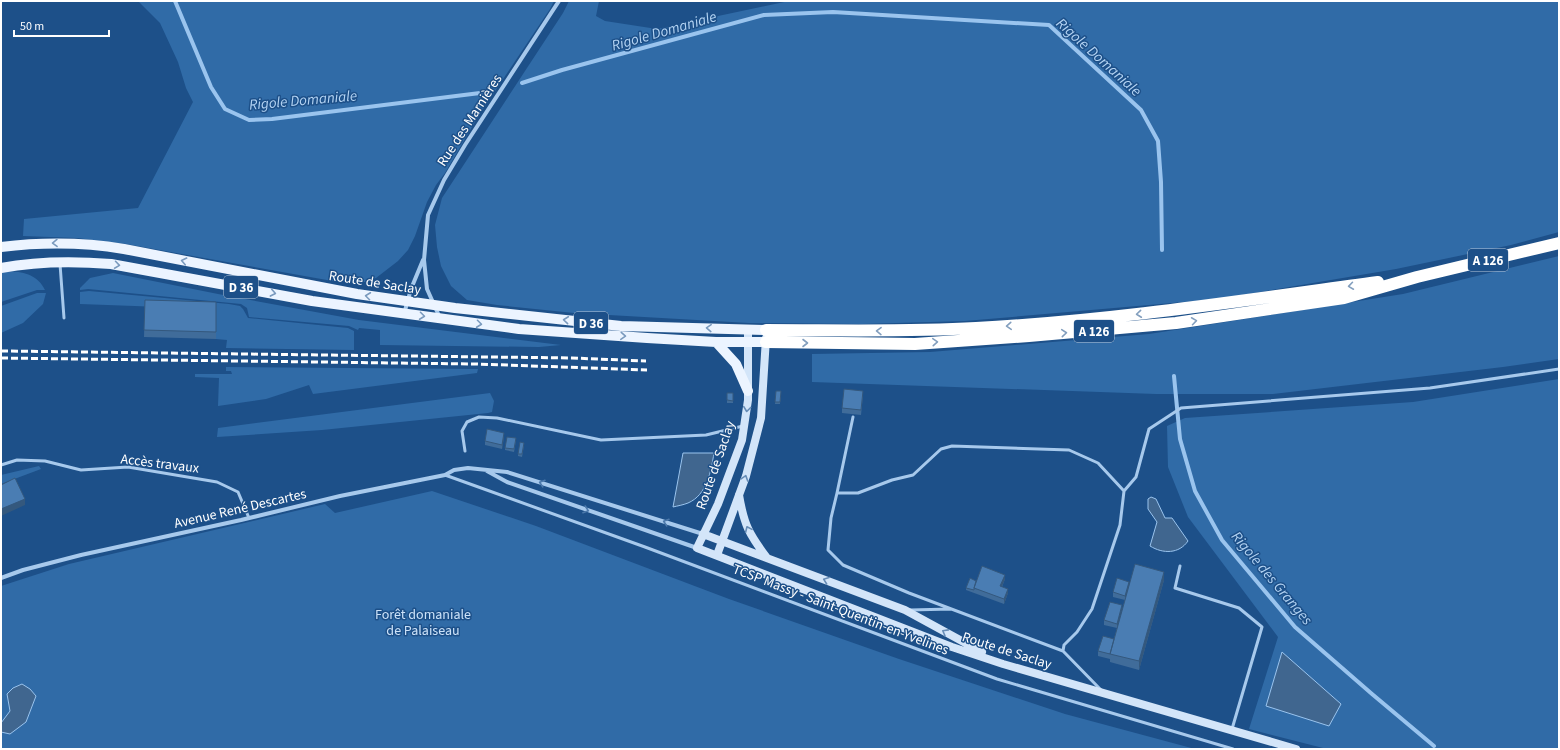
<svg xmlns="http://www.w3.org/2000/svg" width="1560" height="750" font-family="'Source Sans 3',sans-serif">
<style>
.green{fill:#306ba7}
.water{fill:#40668f;stroke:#9ac4ee}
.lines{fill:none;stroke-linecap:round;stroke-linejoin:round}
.stream{stroke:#9ac4ee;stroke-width:4}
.lane{stroke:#a7c9ec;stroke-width:3}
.street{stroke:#a7c9ec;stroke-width:4}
.secondary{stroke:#d3e5f9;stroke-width:8}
.primary{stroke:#ecf4ff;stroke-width:10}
.highway{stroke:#fff;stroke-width:12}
.rail{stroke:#fff;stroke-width:3;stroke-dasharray:7 3;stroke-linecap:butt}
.wall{fill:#406c9a}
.shaded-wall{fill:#34587d}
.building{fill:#4a7db3;stroke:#34587d}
.oneway{stroke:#7a9abe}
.oneway2{stroke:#839fbe}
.oneway3{stroke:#668cb6}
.oneway4{stroke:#4d7aac}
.labels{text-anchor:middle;stroke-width:3;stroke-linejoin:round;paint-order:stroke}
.shield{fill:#1d5089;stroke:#bbcadc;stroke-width:1}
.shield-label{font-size:13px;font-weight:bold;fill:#fff}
.street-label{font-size:14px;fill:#fff;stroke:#1d5089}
.park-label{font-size:14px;fill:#cce2f9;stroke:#1d5089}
.water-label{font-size:15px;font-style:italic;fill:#b3d3f3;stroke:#1d5089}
</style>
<rect width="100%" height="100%" fill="#1d5089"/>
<path class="green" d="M138,1h416l-4,8 -71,106 -34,58 -9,12 -9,17 -12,34 -7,14 -10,11 -22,17 -11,4h-27l-212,-38 -49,-6 -54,-2 1,-17 114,-11 55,-106 -7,-14 -8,-26 -18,-39z
M569,1h30l-3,15 9,5 52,8 132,-28h770v231l-48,13 -115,24 -178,30 -253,22 -103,3 -113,-1 -175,-10 -77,-8 -30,-5 -16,-14 -10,-20 -4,-19 -2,-22 7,-27 121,-185z
M1559,256v103l-56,8 -230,27h-117l-344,-12v-28l118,-2 219,-18 254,-40z
M1,272c18,-2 36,1 44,18h-8l-36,12z
M113,273l105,21 141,26 202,25 -22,2 -159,-2v-15l-21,-2 -1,2 -9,-4 -100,-9 -2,-9 -6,-4 -153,-15 -8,1v-2l10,-10z
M89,291l140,13 11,2 3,3 5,9 100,10 6,3v19l-128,-2 1,-8 -11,-1v-30l-136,-5v-12z
M37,293h9l-3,11 -20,19 -22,10v-27z
M226,367l252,2 -1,4 -164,21 -4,-9 -43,14 -48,7 1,-28 -24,-1v-3h37l-1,-3h-5z
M1559,379v370h-232l-78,-20 29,-92 -90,-120 -20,-50 -1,-41 18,-8 228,-16z
M490,393l4,8 -2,11 -4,1 -166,17 -105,7 1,-9z
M39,466l2,3 -40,15v-9z
M432,491l104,35 193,73 170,60 166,55 130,35h-1194v-163l68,-22 256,-60 10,9z"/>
<path class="water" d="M683,453h31c-3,18 -7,42 -26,50 -5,2 -11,3 -15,4z
M1151,497l5,2 9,19h7l16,23c-9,13 -25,13 -38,5l7,-24 -9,-13v-10z
M1282,652l59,52 -12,22 -63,-20z
M22,684l8,5 6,7 -10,26 -16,12 -9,-2v-9l9,-12 -3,-17 6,-6z"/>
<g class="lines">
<path class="stream" d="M175,1l36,86 14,22 24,11 23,-1 208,-26
M522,83l40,-13 202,-55 69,-3 216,13 92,85 17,31 3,41 1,68
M1174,376l6,63 15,52 27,49 73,87 77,67 62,52"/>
<path class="lane" d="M60,264l4,54
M465,451l-3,-20 5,-9 12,-5 18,1 104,22 105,-5 37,-9
M1,465l16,-5 28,1 36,9 47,-3 89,15 21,10 11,26
M445,475l200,72 352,132 236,70
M837,493l16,-76
M1180,566l-5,22 64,20 23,19 -30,102
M910,610l41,-1
M1063,651l-154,-58 -66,-28 -15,-15 3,-32 6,-25h21l34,-13 21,-5 28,-26 11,-3 117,4 29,13 26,28
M1101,690l-38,-39 1,-6 13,-13 15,-23 28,-84 4,-34 12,-14 13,-48 32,-21 249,-20 129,-19"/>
<path class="street" d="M404,314l7,-25 12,-29
M440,318l-13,-29 -3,-29 4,-45 16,-35 21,-35 94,-144
M487,471l20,11 190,66
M1,578l22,-8 58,-15 160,-35 99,-24 105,-21 9,-5 14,-2 39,4 196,62"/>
<path class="secondary" d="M748,330v70l-6,40 -24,64 -21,44 255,99 51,17 293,85
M739,495c5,30 10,39 28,63
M703,534l202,76 77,42
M717,555l29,-79 15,-58 5,-80"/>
<path class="primary" d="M1,247c42,-5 81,-5 123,2l233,45 98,14 166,18 145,4
M1,268c37,-7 73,-7 110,-4l201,37 207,28 128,9 69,4h50
M716,342l20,22 12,27"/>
<path class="highway" d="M766,330c70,0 140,2 210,-2 135,-7 269,-28 402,-46
M766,342l149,2 114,-8 147,-13 168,-25 73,-21 142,-34"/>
<path class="rail" d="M1,351l571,7 74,3
M1,358l476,6 170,6"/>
</g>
<path class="wall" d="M145,300l71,2v37l-72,-2z
M776,391h5l-1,13h-5z
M727,393h6v10h-6z
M863,395l-2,20 -19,-2v-5z
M504,437l-2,12 -17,-4v-4z
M516,440l-2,12 -9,-2v-2z
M524,445l-2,12 -4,-1v-2z
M1005,579l-3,8 6,6 -4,11 -38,-14v-2l10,-7z
M1164,580l-25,90 -29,-8v-3l-12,-3v-5l16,-12 11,-39 -12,-3v-5l16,-6z
M1122,605l-5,23 -13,-3v-5z"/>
<path class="shaded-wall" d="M504,433v4l-2,12v-4z
M25,499v6l-24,11v-7z
M1164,572v8l-25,90v-9z
M1005,575v4l-5,12v-5z
M1129,582v5l-4,13v-4z
M1008,589v4l-4,11v-5z
M1122,605v5l-5,18v-4z"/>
<path class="building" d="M145,300l71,2v30l-72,-2z
M844,389l19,2 -2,19 -19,-2z
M776,391h5l-1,11h-5z
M727,393h6v8l-6,-1z
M487,429l17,4 -2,12 -17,-4z
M507,437l9,1 -2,11 -9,-1z
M520,442l4,1 -2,11h-4z
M15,478l10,21 -24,10v-24z
M1135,564l29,8 -25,89 -29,-7z
M982,566l23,9 -5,11 8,3 -4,10 -30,-11z
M970,578l6,3 -2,7v2l-8,-2z
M1117,578l12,4 -4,14 -12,-4z
M1110,602l12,3 -5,19 -13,-4z
M1103,636l11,3 -4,15 -12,-3z"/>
<defs><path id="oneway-chevron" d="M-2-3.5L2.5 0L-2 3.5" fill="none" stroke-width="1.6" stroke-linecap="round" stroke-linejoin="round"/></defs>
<g class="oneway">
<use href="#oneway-chevron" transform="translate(55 243) rotate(179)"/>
<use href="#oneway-chevron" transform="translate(184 261) rotate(-168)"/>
<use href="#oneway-chevron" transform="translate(117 265) rotate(8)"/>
<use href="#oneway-chevron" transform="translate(273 293) rotate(11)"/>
<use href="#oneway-chevron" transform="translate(368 296) rotate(-173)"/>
<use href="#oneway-chevron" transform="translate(422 316) rotate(7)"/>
<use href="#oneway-chevron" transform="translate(566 320) rotate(-174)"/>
<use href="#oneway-chevron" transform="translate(479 324) rotate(7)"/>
<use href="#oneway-chevron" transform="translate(709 328) rotate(-177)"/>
<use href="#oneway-chevron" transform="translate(623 336) rotate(4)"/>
</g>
<g class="oneway2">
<use href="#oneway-chevron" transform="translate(1351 286) rotate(172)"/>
<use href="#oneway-chevron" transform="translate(1139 314) rotate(174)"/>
<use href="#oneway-chevron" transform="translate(1194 321) rotate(-8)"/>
<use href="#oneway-chevron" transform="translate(1009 326) rotate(176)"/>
<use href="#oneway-chevron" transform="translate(879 331) rotate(-179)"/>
<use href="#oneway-chevron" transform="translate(1064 333) rotate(-5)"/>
<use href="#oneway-chevron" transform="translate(935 342) rotate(-4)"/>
<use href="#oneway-chevron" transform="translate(805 343)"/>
</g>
<g class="oneway3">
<use href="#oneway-chevron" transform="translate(747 409) rotate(97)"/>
<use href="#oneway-chevron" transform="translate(745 478) rotate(-72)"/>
<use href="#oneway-chevron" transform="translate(748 529) rotate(-114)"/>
<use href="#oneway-chevron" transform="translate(826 580) rotate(-160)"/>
<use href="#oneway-chevron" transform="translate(945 632) rotate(-151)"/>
</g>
<g class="oneway4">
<use href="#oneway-chevron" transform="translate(542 483) rotate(-162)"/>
<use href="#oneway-chevron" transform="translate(586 510) rotate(19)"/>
<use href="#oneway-chevron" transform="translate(666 522) rotate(-162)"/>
</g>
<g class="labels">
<g class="shield">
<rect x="1468" y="249" width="40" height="22" rx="3"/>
<rect x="224" y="276" width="34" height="22" rx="3"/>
<rect x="574" y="312" width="34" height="22" rx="3"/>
<rect x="1074" y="320" width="40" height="22" rx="3"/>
</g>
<g class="shield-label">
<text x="1488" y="265">A 126</text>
<text x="241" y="292">D 36</text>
<text x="591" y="328">D 36</text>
<text x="1094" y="336">A 126</text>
</g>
<g class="street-label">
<text transform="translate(469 120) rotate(-57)" y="5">Rue des Marnières</text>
<text transform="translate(375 282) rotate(9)" y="5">Route de Saclay</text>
<text transform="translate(160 463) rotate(7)" y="5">Accès travaux</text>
<text transform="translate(715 465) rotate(-71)" y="5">Route de Saclay</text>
<text transform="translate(240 508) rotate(-13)" y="5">Avenue René Descartes</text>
<text transform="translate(841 609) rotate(21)" y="5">TCSP Massy - Saint-Quentin-en-Yvelines</text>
<text transform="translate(1007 650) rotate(18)" y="5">Route de Saclay</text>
</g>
<g class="park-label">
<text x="423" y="619">Forêt domaniale<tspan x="423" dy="16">de Palaiseau</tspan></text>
</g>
<g class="water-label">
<text transform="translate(664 31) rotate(-16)" y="5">Rigole Domaniale</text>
<text transform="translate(1099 57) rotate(42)" y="5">Rigole Domaniale</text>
<text transform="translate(303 100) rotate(-5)" y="5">Rigole Domaniale</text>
<text transform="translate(1272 578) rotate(50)" y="5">Rigole des Granges</text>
</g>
</g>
<rect width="1560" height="750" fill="none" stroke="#ffffff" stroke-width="4"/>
<path d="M14 30v6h95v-6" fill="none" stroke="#ffffff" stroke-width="2"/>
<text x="20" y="30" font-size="12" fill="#ffffff" stroke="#1d5089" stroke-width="3" paint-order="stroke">50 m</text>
</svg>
